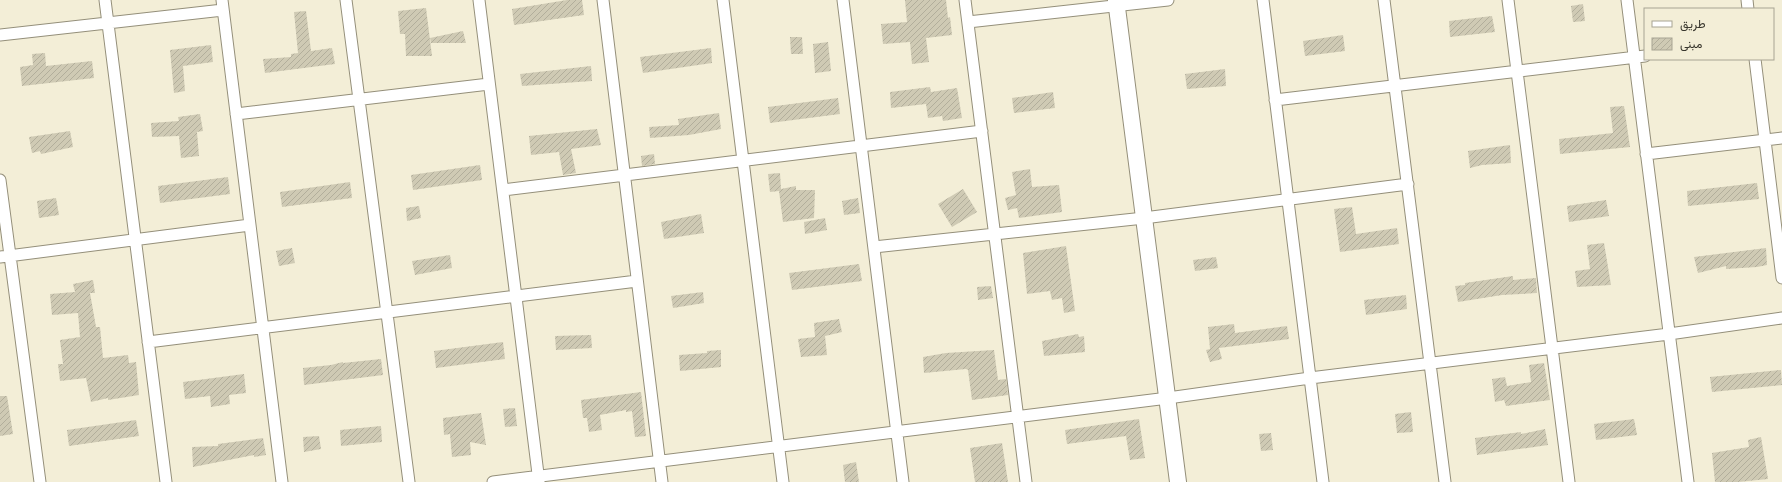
<svg xmlns="http://www.w3.org/2000/svg" width="1782" height="482" font-family="Merriweather,Vazirmatn,serif">
<style>
.building{fill:url(#building-hatch)}
.lines{fill:none;stroke-linecap:round;stroke-linejoin:round}
.street-casing{stroke:#948f7a;stroke-width:13}
.secondary-casing{stroke:#948f7a;stroke-width:18}
.street{stroke:#fff;stroke-width:11}
.secondary{stroke:#fff;stroke-width:16}
</style>
<defs>
<pattern id="building-hatch" width="6" height="6" patternUnits="userSpaceOnUse"><rect width="6" height="6" fill="#cfcab4"/><path d="M-1 1l2-2M0 6l6-6M5 7l2-2" fill="none" stroke="#b2ae9b"/></pattern>
</defs>
<rect width="100%" height="100%" fill="#f3eed7"/>
<path class="building" d="M567,0h15l2,15 -70,10 -2,-16z
M905,0h41l2,18 2,-1 2,18 -26,3 3,24 -17,2 -2,-22 -27,2 -2,-20 26,-2z
M1583,4l2,17 -12,1 -2,-16z
M426,8l6,48h-26l-1,-22h-5l-2,-23z
M306,11l5,40 21,-3 3,16 -70,9 -2,-14 28,-2v-3l7,-1 -4,-41z
M1492,16l3,16 -45,5 -1,-16z
M463,31l3,12h-35l-1,-5z
M1343,35l2,16 -40,5 -2,-15z
M790,37h12l1,17h-12z
M828,42l3,29 -16,2 -2,-29z
M211,45l2,17 -30,4 2,25 -11,2 -4,-43z
M711,48l1,15 -69,10 -3,-16z
M45,53l1,13 46,-5 2,17 -72,8 -2,-19 13,-2 -1,-11z
M591,66l1,15 -70,5 -2,-12z
M1225,69l1,17 -39,3 -2,-15z
M930,87l1,5 26,-4 5,30 -19,3 -1,-5 -14,2 -2,-14 -35,4 -1,-16z
M1053,92l2,16 -41,5 -2,-15z
M838,98l2,16 -70,9 -2,-16z
M1624,106l6,41 -70,7 -1,-15 54,-6 -3,-26z
M719,113l2,16 -32,6 -39,3 -1,-11 30,-2 -1,-6z
M200,114l3,17 -6,1 2,24 -18,2 -2,-22 -27,1 -1,-14 28,-2 -1,-4z
M597,129l4,16 -30,4 5,24 -13,2 -4,-23 -28,3 -2,-19z
M70,131l3,16 -32,7 -1,-3 -8,2 -3,-16z
M1510,145l1,18 -29,2 -12,3 -2,-17z
M654,154l1,10 -13,2 -1,-10z
M480,165l2,15 -69,10 -2,-15z
M1030,169l2,18 27,-2 3,27 -43,6 -2,-10 -9,2 -3,-12 11,-3 -4,-23z
M780,173l1,16 15,-3v4h19l-1,28 -31,4 -4,-31 -9,1 -2,-18z
M228,177l2,17 -70,9 -2,-17z
M350,182l2,16 -70,9 -2,-15z
M1757,183l2,16 -71,7 -1,-15z
M963,189l14,23 -25,15 -14,-23z
M56,198l3,17 -20,3 -2,-17z
M858,198l2,15 -16,2 -2,-14z
M1606,200l3,16 -40,6 -2,-16z
M419,206l2,12 -14,3 -1,-13z
M1352,207l4,27 41,-6 2,16 -59,8 -6,-43z
M701,214l3,19 -40,6 -3,-17z
M825,218l2,12 -22,4 -1,-12z
M1604,243l7,42 -34,2 -2,-16 15,-2 -3,-24z
M1066,246l9,65 -11,2 -2,-15 -10,2 -2,-9 -23,3 -4,-41z
M292,248l3,15 -16,3 -3,-15z
M1766,248l1,17 -10,2 -31,2v-3l-28,7 -4,-16z
M450,255l2,13 -37,7 -3,-14z
M1216,257l2,11 -23,3 -2,-11z
M859,264l3,17 -70,9 -3,-17z
M1513,276v4l23,-2 1,15 -35,2 -44,7 -3,-16 10,-1v-2z
M93,280l2,13h-5l6,34h4l3,31 25,-3 1,8 7,-1 3,33 -31,5v-2l-17,4 -5,-24 -26,3 -2,-17h5l-3,-24 20,-3 -2,-24 -26,2 -2,-21 25,-2 -2,-8z
M991,286l2,12 -15,2 -1,-13z
M703,292l1,11 -31,5 -2,-12z
M1406,295l1,14 -41,6 -2,-15z
M839,319l3,13 -17,4 2,19 -26,2 -3,-18 17,-2 -1,-14z
M1234,324l1,9 52,-7 2,13 -70,9 3,11 -12,3 -4,-12 8,-2 -4,1 -2,-22z
M1078,334l1,3 5,-1 1,16 -41,4 -2,-15z
M591,335l1,13 -36,2 -1,-14z
M503,342l2,17 -69,9 -2,-17z
M721,350v17l-41,4 -1,-16 28,-2v-2z
M994,350l4,30 8,-1 2,16 -36,5 -4,-30 -2,-1 -42,4 -1,-16 23,-4z
M381,359l2,16 -79,10 -1,-17 28,-3 12,-3v1z
M1544,363l6,37 -44,6 -2,-6 -9,2 -3,-23 13,-2 2,9 24,-4 -2,-17z
M1781,370l1,15 -70,7 -2,-15z
M244,374l2,19 -17,2 1,9 -19,3 -1,-11 -25,3 -2,-17z
M641,392l5,44 -11,1 -3,-26 -6,1v-2l-26,5 2,15 -13,2 -2,-14h-4l-2,-18z
M0,396h7l6,38 -13,2z
M515,408l2,18 -12,1 -2,-18z
M1411,412l2,20 -16,1 -2,-19z
M481,413l5,32 -16,-3 1,13 -19,2 -2,-23 -6,1 -1,-17z
M1139,419l6,39 -15,2 -4,-24 -59,8 -2,-14z
M1634,419l3,16 -41,5 -2,-16z
M136,420l3,16 -70,10 -2,-16z
M381,426l1,16 -41,4 -1,-16z
M1545,429l3,16 -71,10 -2,-17 46,-6v2z
M1271,433l2,17 -12,1 -2,-17z
M319,436l2,13 -17,3 -1,-15z
M1761,437l7,42 -30,3h-23l-3,-29 37,-6 -1,-7z
M263,438l3,17 -12,2v-2l-61,12 -1,-20 26,-1v-2z
M1002,443l6,39h-33l-5,-34z
M856,462l3,20h-14l-2,-17z"/>
<g class="lines">
<g class="street-casing">
<path id="street" d="M105,0l61,482
M222,0l60,482
M346,0l63,482
M479,0l60,482
M603,0l59,482
M723,0l60,482
M843,0l60,482
M965,0l61,482
M1263,0l60,482
M1384,0l61,482
M1508,0l61,482
M1627,0l61,482
M1747,0l1,9
M968,22l200,-22
M0,35l223,-25
M1755,59l27,219
M1275,100l370,-44
M236,114l253,-30
M1646,154l136,-16
M0,180l40,302
M503,190l479,-59
M874,247l270,-29 264,-34
M0,257l250,-32
M148,342l489,-61
M493,482l675,-84 142,-20 359,-44 113,-16"/>
</g>
<g class="secondary-casing">
<path id="secondary" d="M1116,0l62,482"/>
</g>
<use href="#street" class="street"/>
<use href="#secondary" class="secondary"/>
</g>
<rect x="1644" y="8" width="130" height="52" fill="#f3eed7" stroke="#a8a493"/>
<rect x="1652" y="21" width="20" height="6" fill="#ffffff" stroke="#a8a493"/>
<text x="1680" y="28" font-size="12" fill="#37352c">طريق</text>
<rect x="1652" y="38" width="20" height="12" fill="url(#building-hatch)" stroke="#a8a493"/>
<text x="1680" y="48" font-size="12" fill="#37352c">مبنى</text>
</svg>
